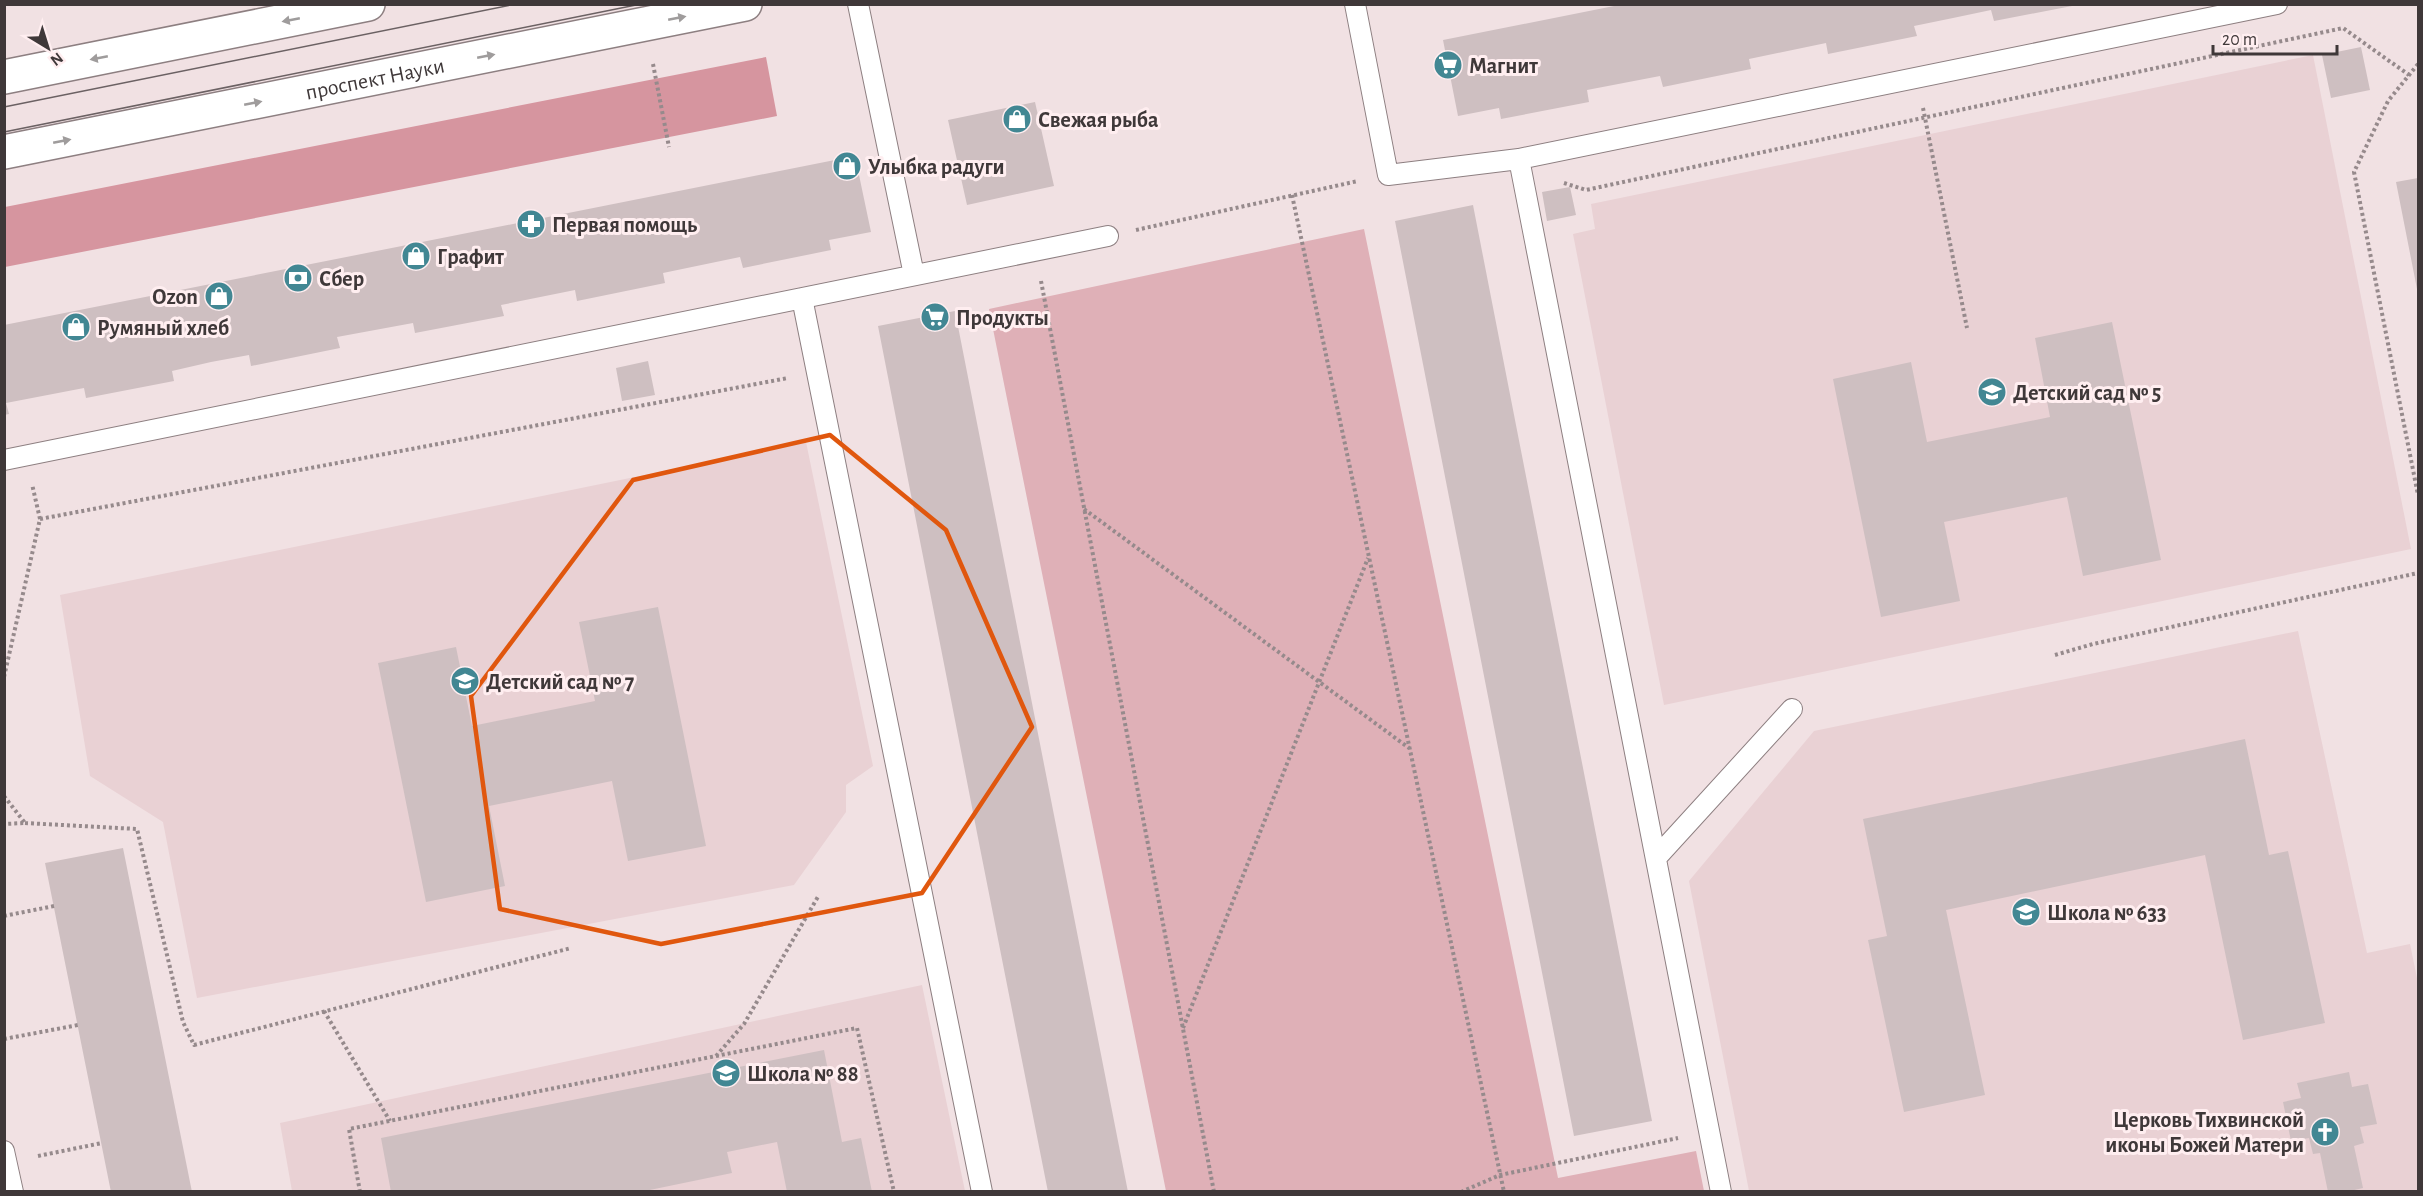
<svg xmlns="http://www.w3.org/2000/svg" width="2423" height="1196" font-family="'Alegreya Sans',sans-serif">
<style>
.built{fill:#e9d1d4}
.green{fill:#dfb0b7}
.forest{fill:#d6959f}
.building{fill:#cebfc1}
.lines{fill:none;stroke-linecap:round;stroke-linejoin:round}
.service-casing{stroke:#8d7f81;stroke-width:22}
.secondary-casing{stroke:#8d7f81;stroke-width:36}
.path{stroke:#968a8c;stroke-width:4;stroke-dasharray:3 3;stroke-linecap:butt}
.service{stroke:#fff;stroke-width:20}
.secondary{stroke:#fff;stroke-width:33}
.tram{stroke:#6b6163;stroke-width:1.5}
.oneway{fill:#9f9c9c}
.marked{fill:none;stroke:#e0570e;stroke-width:4.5;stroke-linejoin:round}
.labels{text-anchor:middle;stroke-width:6;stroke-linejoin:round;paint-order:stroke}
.poi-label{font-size:22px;font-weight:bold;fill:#3f3839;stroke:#ffeef0;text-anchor:start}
.street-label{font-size:22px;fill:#3f3839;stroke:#ffeef0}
</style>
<rect width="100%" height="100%" fill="#f1e1e3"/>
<path class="built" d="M2313,55l98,494 -747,156 -91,-471 22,-5 -4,-25z
M806,442l67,324 -27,19v27l-52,73 -597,113 -34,-176 -73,-46 -30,-181z
M2298,631l69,322 43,-9 8,39v208h-669l-60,-310 125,-150z
M922,985l43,206h-673l-12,-68z"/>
<path class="green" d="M1364,229l194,949 138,-27 8,40h-538l-177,-882z"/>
<path class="forest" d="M766,57l11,59 -772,151v-60z"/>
<path class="building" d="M1624,4h448v2l-78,15 -3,-11 -38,8 -39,8 3,10 -89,18 -2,-11 -77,16 2,10 -88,18 -3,-11 -73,14 2,12 -88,17 -2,-11 -41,8 -15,-76z
M2361,47l9,43 -39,8 -9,-43z
M1035,102l19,84 -87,19 -19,-85z
M855,156l16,76 -42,8 2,10 -88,18 -3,-11 -77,16 2,10 -88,18 -2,-11 -74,15 3,11 -89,17 -2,-10 -76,14 3,11 -89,18 -2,-11 -38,7 -39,9 2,10 -88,17 -2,-10 -78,15 3,11 -5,1v-90z
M2418,178v111h-1l-21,-107z
M1570,187l6,28 -29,6 -5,-29z
M1473,205l179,916 -78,15 -179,-915z
M955,311l173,881h-80l-69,-349 -101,-517z
M2112,322l49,238 -78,16 -16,-79 -123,25 16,79 -79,16 -48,-238 78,-17 16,80 123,-25 -15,-79z
M648,361l7,34 -33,6 -6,-33z
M658,607l48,239 -78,15 -16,-80 -123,25 16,80 -79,16 -48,-239 78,-16 16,79 123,-25 -16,-79z
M2245,739l24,116 19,-4 37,172 -82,17 -38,-185 -259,55 39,185 -81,17 -36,-172 19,-4 -24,-117z
M123,848l69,344h-81l-66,-329z
M824,1050l18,92 19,-4 11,54h-85l-10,-50 -50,10 5,21 -92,19h-249l-10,-54z
M2349,1072l3,15 16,-3 9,40 -17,3 4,16 -10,3 9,42 -17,4h-18l-8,-39 -7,1 -4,-16 -18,3 -8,-39 18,-4 -4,-15z"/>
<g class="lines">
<g class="service-casing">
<path id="service" d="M858,4l56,271
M1355,4l33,171 131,-16 758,-155
M1519,159l202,1033
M802,298l180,894
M4,460l1104,-224
M1656,858l136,-149
M4,1151l9,41"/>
</g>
<g class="secondary-casing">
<g id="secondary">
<path d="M4,77l364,-73"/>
<path id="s1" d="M4,152l741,-148"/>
</g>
</g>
<path class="path" d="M653,64l16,83
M2418,64l-30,37 -34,71 64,323
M1923,108l44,220
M1564,183l22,7 757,-162 66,47
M1292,195l212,997
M1136,230l222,-49
M1041,281l173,911
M1084,509l325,239
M40,519l748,-141
M2055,655l38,-11 325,-71
M4,677l36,-158 -8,-35
M4,796l21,27 -21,1
M25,823l112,6 46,193 11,23 377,-97
M4,916l50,-10
M324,1011l66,110
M1183,1028l185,-470
M4,1039l74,-14
M716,1056l28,-32 75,-129
M38,1156l64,-13
M360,1192l-11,-63 508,-101 37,164
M1461,1192l39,-17 178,-37"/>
<use href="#service" class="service"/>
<use href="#secondary" class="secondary"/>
<path class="tram" d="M4,107l512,-103
M4,132l637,-128"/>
</g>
<defs><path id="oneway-solid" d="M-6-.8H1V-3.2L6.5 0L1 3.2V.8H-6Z" transform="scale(1.5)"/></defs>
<g class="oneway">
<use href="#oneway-solid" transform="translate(677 18) rotate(-11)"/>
<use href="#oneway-solid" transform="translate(291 20) rotate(169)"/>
<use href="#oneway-solid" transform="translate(486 56) rotate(-11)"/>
<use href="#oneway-solid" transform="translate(99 58) rotate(169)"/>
<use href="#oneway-solid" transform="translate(253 103) rotate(-11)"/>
<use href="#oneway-solid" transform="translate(62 141) rotate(-11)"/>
</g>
<path class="marked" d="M830,435l116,95 86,197 -110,166 -261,51 -161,-35 -29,-213 162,-216z"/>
<defs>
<g id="supermarket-disc" transform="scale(1.5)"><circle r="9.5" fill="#428793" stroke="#ffeef0"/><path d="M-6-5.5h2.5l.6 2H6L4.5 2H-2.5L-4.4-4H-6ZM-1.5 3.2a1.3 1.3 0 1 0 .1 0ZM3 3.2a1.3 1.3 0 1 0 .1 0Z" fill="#fff"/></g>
<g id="shop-disc" transform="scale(1.5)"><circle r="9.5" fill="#428793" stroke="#ffeef0"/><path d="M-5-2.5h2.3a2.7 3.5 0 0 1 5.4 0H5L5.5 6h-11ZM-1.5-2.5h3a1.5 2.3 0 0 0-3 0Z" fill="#fff"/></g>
<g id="pharmacy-disc" transform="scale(1.5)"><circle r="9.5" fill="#428793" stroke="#ffeef0"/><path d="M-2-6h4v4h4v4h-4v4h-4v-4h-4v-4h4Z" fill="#fff"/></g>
<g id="bank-disc" transform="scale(1.5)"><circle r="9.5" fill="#428793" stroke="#ffeef0"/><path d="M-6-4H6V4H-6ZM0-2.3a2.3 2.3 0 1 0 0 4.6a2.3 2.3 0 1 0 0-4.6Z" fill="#fff"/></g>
<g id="school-disc" transform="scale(1.5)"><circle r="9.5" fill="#428793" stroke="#ffeef0"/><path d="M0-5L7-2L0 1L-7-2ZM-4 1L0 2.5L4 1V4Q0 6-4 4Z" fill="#fff"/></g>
<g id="church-disc" transform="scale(1.5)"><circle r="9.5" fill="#428793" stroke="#ffeef0"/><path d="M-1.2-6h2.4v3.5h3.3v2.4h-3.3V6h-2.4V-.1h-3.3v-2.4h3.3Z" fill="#fff"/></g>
</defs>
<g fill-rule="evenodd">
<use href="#supermarket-disc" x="1448" y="65"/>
<use href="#shop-disc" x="1017" y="119"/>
<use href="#shop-disc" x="847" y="166"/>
<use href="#pharmacy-disc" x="531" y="224"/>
<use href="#shop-disc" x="416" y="256"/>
<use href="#bank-disc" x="298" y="278"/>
<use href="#shop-disc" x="219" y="296"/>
<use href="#supermarket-disc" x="935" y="317"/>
<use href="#shop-disc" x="76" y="327"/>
<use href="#school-disc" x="1992" y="392"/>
<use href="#school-disc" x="465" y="681"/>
<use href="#school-disc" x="2026" y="912"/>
<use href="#school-disc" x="726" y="1073"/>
<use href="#church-disc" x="2325" y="1132"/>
</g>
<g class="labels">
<g class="poi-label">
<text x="1469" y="73">Магнит</text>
<text x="1038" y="127">Свежая рыба</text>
<text x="868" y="174">Улыбка радуги</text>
<text x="552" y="232">Первая помощь</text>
<text x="437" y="264">Графит</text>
<text x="319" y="286">Сбер</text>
<text x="198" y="304" text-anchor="end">Ozon</text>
<text x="956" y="325">Продукты</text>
<text x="97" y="335">Румяный хлеб</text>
<text x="2013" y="400">Детский сад № 5</text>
<text x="486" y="689">Детский сад № 7</text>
<text x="2047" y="920">Школа № 633</text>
<text x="747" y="1081">Школа № 88</text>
<text x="2304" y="1127" text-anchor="end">Церковь Тихвинской<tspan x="2304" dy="25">иконы Божей Матери</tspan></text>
</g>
<g class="street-label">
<text dy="8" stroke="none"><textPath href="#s1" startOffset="378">проспект Науки</textPath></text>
</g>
</g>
<rect width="2423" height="1196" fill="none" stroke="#3f3839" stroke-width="12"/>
<g transform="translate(48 48) rotate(142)" stroke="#ffeef0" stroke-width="4.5" paint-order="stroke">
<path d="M0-4.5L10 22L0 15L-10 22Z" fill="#3f3839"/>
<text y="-9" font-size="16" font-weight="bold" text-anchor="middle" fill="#3f3839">N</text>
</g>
<path d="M2213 45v9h124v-9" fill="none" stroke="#3f3839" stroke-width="3"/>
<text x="2222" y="45" font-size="18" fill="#3f3839" stroke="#ffeef0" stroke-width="4.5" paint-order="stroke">20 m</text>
</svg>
